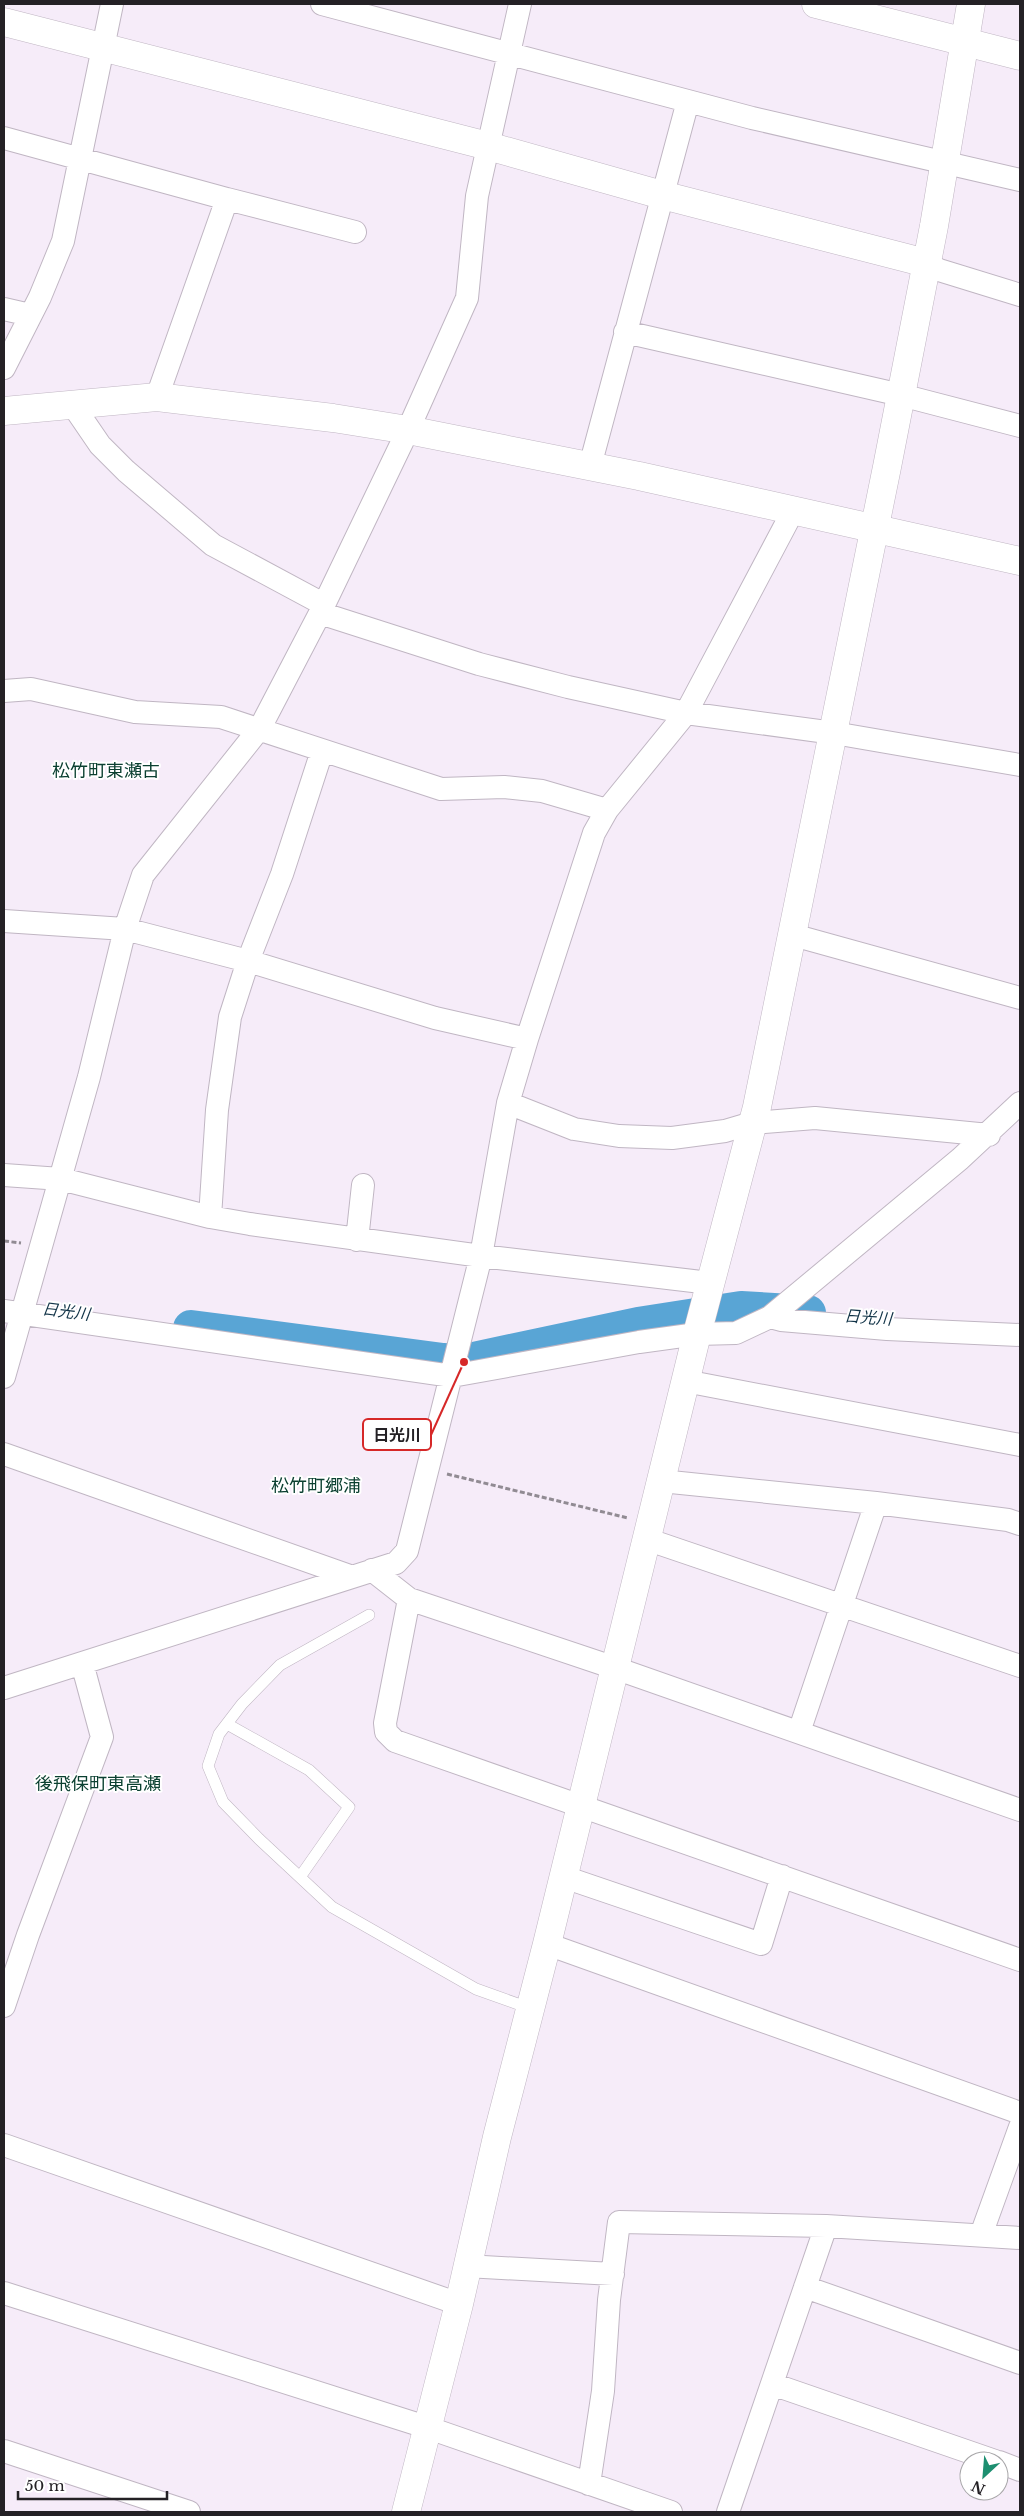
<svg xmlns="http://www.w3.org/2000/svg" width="1024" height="2516" font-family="'Libre Baskerville','Noto Sans JP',serif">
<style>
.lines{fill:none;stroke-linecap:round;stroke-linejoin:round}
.river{stroke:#59a5d5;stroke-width:36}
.service-casing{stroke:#c0b6c3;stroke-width:12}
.minor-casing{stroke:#c0b6c3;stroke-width:24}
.tertiary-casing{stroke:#c0b6c3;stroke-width:29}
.path{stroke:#918b93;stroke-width:3;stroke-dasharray:5 2.5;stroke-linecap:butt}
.service{stroke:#fff;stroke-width:11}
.minor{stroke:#fff;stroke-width:22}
.tertiary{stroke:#fff;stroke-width:28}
.labels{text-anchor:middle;stroke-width:4;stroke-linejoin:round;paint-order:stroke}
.water-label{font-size:16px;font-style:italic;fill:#113347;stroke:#fff}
.quarter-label{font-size:18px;fill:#0b4031;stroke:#fff}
.leader{fill:none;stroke:#d62828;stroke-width:2}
.callout-dot{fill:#d62828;stroke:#fff;stroke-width:2}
.callout{fill:#fff;stroke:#d62828;stroke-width:2}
.callout-label{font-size:16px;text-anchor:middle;font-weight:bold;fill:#242125}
</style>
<rect width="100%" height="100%" fill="#f6ecf9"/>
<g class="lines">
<path class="river" d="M191,1328l252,33 21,1 174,-37 103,-16 67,4"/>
<g class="service-casing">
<path id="service" d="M369,1615l-89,50 -38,39 -23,30 -11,32 15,36 36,37 73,68 144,82 53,19
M227,1724l82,46 40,37 -49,70"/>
</g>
<g class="minor-casing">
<path id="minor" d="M322,4l430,114 268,62
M4,138l223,61 -70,198
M227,199l128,33
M926,263l13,7 81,25
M4,309l26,6
M625,332l276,63 119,31
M4,368l36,-71 23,-56 49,-237
M72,404l28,41 26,26 87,74 110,59
M590,466l98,-365
M320,613l159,51 89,23 118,26 148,20 186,32
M4,691l27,-2 104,23 86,5 220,72 63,-2 38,4 65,19
M4,921l121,8 123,32 187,57 92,21
M793,935l227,63
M508,1103l66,26 45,7 53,2 53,-7 27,-8 63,-5 174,17
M4,1175l57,4 149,38 40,7 231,32 229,27
M210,1217l7,-107 13,-93 18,-56 34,-87 40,-123
M357,1240l6,-55
M4,1311l448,65 187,-34 58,-8 39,-1 34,-16 190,-158 60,-56
M770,1317l11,3 106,9 133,6
M4,1377l85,-300 36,-148 18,-54 117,-147 60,-115 88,-183 59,-132 10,-102 43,-192
M685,1381l335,64
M4,1454l346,122
M661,1481l215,22 132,17 12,4
M646,1539l374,127
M372,1570l37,29 206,69 405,142
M409,1599l-24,124 1,9 9,9 625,219
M4,1688l392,-125 11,-12 74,-295 27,-153 19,-64 67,-206 13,-23 79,-97 108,-204
M799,1732l77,-229
M564,1877l197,67 21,-68
M547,1944l473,169
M4,2006l24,-71 74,-198 -20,-74
M4,2145l455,159
M981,2235l39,-108
M466,2266l147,8
M805,2287l215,76
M4,2293l422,134 245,85
M772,2384l223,77
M4,2451l185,61
M999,2462l21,8
M589,2484l14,-93 6,-91 10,-78 207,4 194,12
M728,2512l98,-286"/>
</g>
<g class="tertiary-casing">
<path id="tertiary" d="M816,4l204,52
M4,22l484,124 174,49 264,68
M4,411l153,-14 176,21 75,12 231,46 381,85
M406,2512l53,-208 38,-167 50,-193 150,-610 60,-227 130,-640 47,-241 37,-222"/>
</g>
<path class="path" d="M4,1241l17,2
M447,1474l181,44"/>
<use href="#service" class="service"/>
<use href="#minor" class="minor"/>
<use href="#tertiary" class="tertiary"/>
</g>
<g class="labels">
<g class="water-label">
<text transform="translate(66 1311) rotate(7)" y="6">日光川</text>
<text transform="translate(868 1317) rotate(4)" y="6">日光川</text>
</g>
<g class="quarter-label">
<text x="106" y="777">松竹町東瀬古</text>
<text x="316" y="1492">松竹町郷浦</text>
<text x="98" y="1790">後飛保町東高瀬</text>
</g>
</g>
<path class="leader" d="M464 1362L431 1435"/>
<circle class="callout-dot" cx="464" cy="1362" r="5"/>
<rect class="callout" x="363" y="1419" width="68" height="31" rx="5"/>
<g class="callout-label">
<text x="397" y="1441">日光川</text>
</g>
<rect width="1024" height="2516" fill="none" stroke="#242125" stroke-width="10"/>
<g transform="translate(984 2476) rotate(206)"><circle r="24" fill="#ffffff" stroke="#a7a6a8"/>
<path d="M0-4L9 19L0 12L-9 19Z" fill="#1d8f70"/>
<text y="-8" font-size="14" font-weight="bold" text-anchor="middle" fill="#242125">N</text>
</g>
<path d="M18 2491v8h149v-8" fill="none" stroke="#242125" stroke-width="2.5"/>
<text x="25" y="2491" font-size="15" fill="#242125" stroke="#ffffff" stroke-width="4" paint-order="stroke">50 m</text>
</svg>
